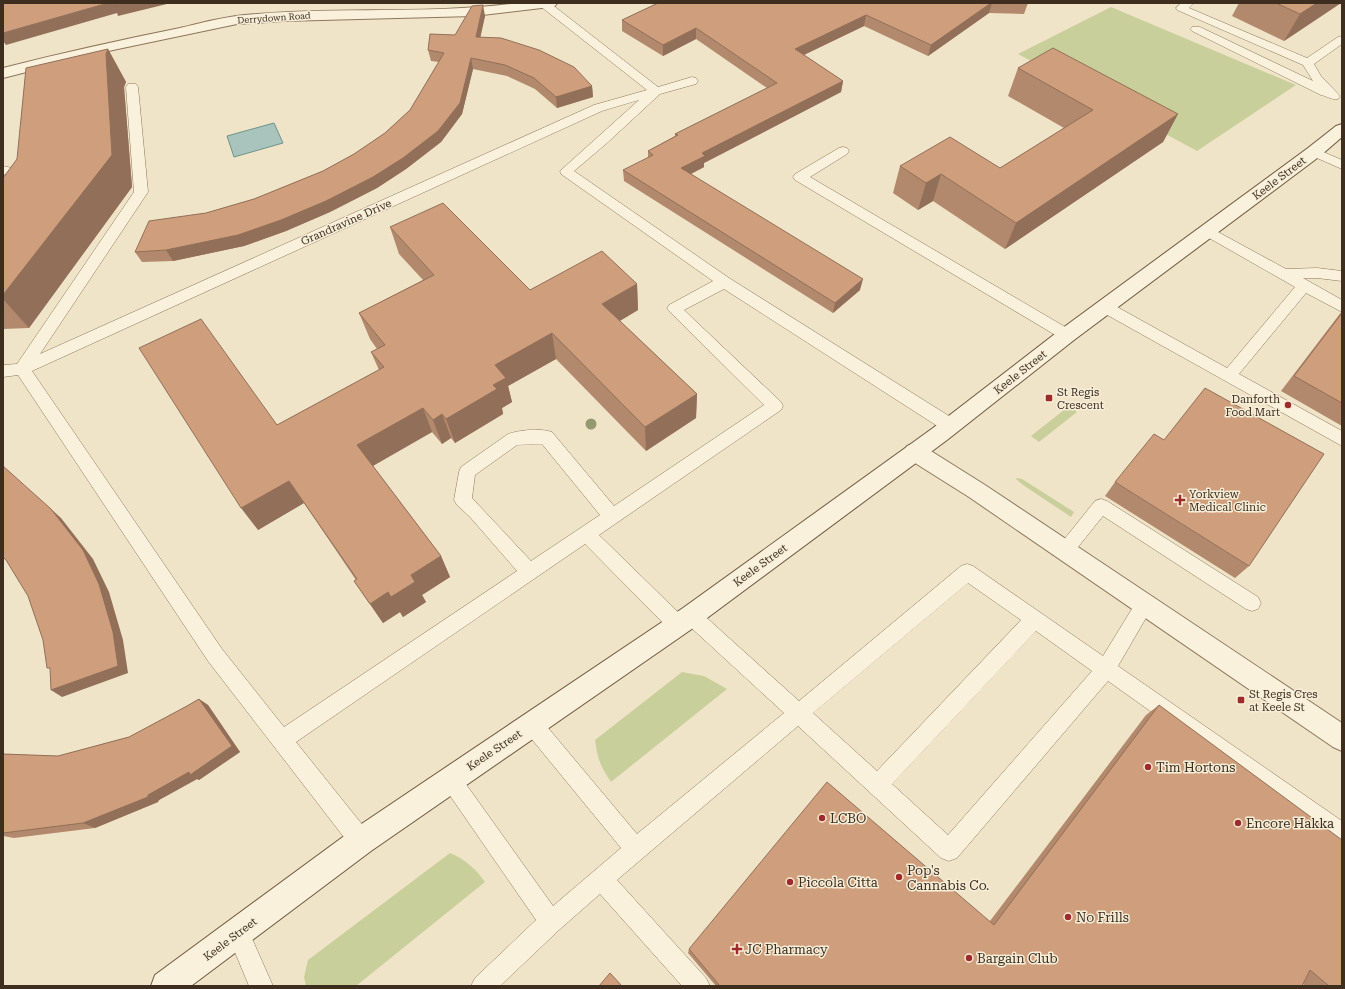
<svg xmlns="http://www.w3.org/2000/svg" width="1345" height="989" font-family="'Roboto Serif',serif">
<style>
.green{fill:#c9cf9b}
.water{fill:#a9c4bc;stroke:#6f938a}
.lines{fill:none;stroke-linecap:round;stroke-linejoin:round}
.lane-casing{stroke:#8d765c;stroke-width:1}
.street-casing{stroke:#8d765c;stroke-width:2}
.secondary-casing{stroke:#6f573f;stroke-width:2}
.lane{fill:#faf1dc;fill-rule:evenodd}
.street{fill:#faf1dc;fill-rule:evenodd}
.secondary{fill:#faf1dc;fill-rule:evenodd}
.tree{fill:#96986f}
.wall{fill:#b2896c}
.shaded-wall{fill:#916f58}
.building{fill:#cf9f7d;stroke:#916f58}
.poi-dot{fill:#9e2a2b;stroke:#f7eed8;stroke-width:1.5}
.labels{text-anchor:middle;stroke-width:3;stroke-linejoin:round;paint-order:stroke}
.far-street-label{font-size:9px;fill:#3d2e20;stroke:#f7eed8}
.street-label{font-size:11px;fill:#3d2e20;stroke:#f7eed8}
.poi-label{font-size:11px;fill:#3d2e20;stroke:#f7eed8;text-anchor:start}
.near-poi-label{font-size:13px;fill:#3d2e20;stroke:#f7eed8;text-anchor:start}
</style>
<rect width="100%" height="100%" fill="#f0e4c8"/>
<path class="green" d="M1111,7l185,78 -99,66 -179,-97z
M1069,406l8,6 -38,30 -8,-6z
M1017,478l5,1 52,33 -3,5 -48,-32 -7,-6z
M682,672l22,4 23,13 -116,93c-10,-14 -14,-25 -16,-42z
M450,853c15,6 26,16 35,29l-129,104h-50l-2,-9 4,-17z"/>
<path class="water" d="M274,123l9,20 -49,14 -7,-21z"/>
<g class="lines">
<g class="lane-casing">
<path id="lane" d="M539,3h11l108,84 34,-10 4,1 2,3 -2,3 -36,10 -54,50 -32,27 155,107 228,143 2,5 -2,5 -6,1 -6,-1 -221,-142 -40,21 97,92 2,4 -2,4 -182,125 83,81 2,-6 7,-2 7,2 101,91 162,-135 6,-2 6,2 130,90 35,-57 6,-2 6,2 3,6 -3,6 -32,55 224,155v24l-8,-3 -226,-161 -151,177 -8,3 -8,-3 -143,-132 -181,154 89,98 4,8h-28l-82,-92 -41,36 -59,56h-29l4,-8 61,-58 -92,-133 -3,-7 3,-7 7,-3 7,3 95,133 68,-58 -96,-117 -3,-7 3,-7 7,-3 7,3 98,117 147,-121 -97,-89 -2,7 -7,3 -7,-3 -86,-87 -289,198 73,91 3,8 -3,8 -8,3 -8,-3 -145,-188 -190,-286 -15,2v-12l14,-1 117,-172 -8,-105 2,-3h8l2,3 10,105 -108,162 554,-249 53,-15 -107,-84zM639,100l-79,71 1,3 152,107 -44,24 -2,4 97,96 -150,101 -62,-74c-12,-4 -32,-2 -44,2l-47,33 -2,5 -5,28 3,5 13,12 47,54 -233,156 -62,-78 -190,-278 570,-260zM542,444l58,71 -69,46 -59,-63 3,-23 42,-30zM968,583l53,37 -144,151 -64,-58zM1036,631l56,40 -144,164 -56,-51z
M1181,3h13l-5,5 118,50 31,-21 4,-1v8l-28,20 7,12 19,20 -2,3c-7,1 -11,-3 -17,-4l-129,-64 -2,-2 2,-2h8l113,54 -10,-16 -126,-55 -1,-2z
M843,147l4,1 2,3 -2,3 -37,23 262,154 3,4 -3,4 -5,2 -5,-2 -267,-159 -2,-3 2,-3 44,-26z
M1314,148l28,12v9l-32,-14 -2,-3 2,-3z
M3,166l27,6 3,10 -2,3 -5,1 -5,-1 -2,-7 -16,-4z
M1207,226l79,43 31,-1 25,3v10l-25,-3h-14l39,22v12l-36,-19 -67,81 103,57v15l-242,-135 -2,-4 2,-4 5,-1 5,1 117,65 68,-81 -93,-53 -2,-3 2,-3z
M1101,499l6,2 151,96 3,6 -3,6 -6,2 -6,-2 -143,-93 -33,41 -6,3 -6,-3 -3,-5 3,-5 37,-46z
M238,922l8,3 27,61h-24l-22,-53 3,-8z"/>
</g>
<g class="street-casing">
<path id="street" d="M519,3h38l-2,3 -5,1 -76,9 -191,5 -46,3 -124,26 -110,28v-10c59,-15 117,-28 177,-40 21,-5 42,-11 65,-13 91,-9 183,0 274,-12z
M915,443l8,3 62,39 357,238v28l-9,-4 -364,-250 -62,-39 -3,-6 3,-6z"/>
</g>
<g class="secondary-casing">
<path id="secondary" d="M1342,124v13l-22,19 -246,184 -127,100 -248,184 -328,227 -180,135h-40l4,-11 196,-144 332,-223 250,-180 127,-98 248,-182 28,-22z"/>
</g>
<use href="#lane" class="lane"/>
<use href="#street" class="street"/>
<use href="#secondary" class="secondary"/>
</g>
<circle class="tree" cx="591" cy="424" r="5.5"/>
<path class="wall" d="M658,3h370l-4,11 -35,-1 -61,43 -64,-30 -60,29 39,26 -2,11 -137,71v4l-13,7 169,116 -27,23 -209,-132 -1,-11 25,-12v-7l27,-15v-2l92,-46 -71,-49 -33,17 -41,-25v-11z
M1239,3h102l-57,38 -52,-25z
M485,16l-5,21 112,49 1,11 -36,11 -22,-19 -28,-13 -34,-7 -11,45 -21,28 -35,27 -29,19 -47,24 -44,19 -42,15 -71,15 -31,1 -7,-10 71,-39 48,-14 69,-28 31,-17 31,-21 25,-23 29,-48 -8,-1 -3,-11 27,-15z
M108,49l18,33 -2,5 8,100 -103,141 -26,1v-151z
M1018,68l160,46 -15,28 -158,107 -72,-48 -15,9 -25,-17 7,-27 100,2 64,-40 -56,-32z
M390,227l140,63 107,-6 1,26 -18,11 77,73 -1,24 -50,33 -90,-92 -48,27 4,16 -10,6 1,6 -48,29 -4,-5 -9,6 -10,-12 -59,34 68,90 9,21 -28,18 4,7 -23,15 -3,-5 -17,11 -29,-42 2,-1 -52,-77 -46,27 19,-105 102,-55 -8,-18 6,-3 -7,-10 -11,-26 64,-33 -24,-26z
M1342,311v115l-61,-35z
M1115,482l134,84 -14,12 -130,-82z
M199,699l9,6 32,47 -41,28 -2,-1 -38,21 -1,2 -63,26 -81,10 -11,-2v-82l55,2 71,-19 58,-31z
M1159,705l183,281h-37l-2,-2 -1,2h-586l-28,-33 1,-4 301,-28 156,-206z"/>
<path class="shaded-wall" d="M108,3h63l-53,13 -1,-3 -111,32 -3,-4v-8z
M991,3h1l-3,10 -61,43 3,-11z
M1317,3h24l-57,38 16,-27z
M483,5l2,11 -7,32 -2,-11z
M866,15l-2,11 -71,34 2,-11z
M696,28v11l-33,17v-11z
M108,49l18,33 -2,5 8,100 -103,141 -26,-29v-4z
M471,58l2,11 -11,45 -21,28 -35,27 -29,19 -47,24 -44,19 -42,15 -71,15 -7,-11 272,-119z
M843,81l-2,11 -137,71v4l-23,12v-11l21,-15z
M592,86l1,11 -36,11 -1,-11z
M1178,114l-15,28 -158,107 11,-26z
M941,174l-8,27 -15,9 8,-27z
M863,279l-3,11 -27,23 2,-10z
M637,284l1,26 -34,20 -2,-26z
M552,333l4,26 -48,27 4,16 -10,6 1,6 -48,29 -9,-24 47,-34 2,-20z
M697,394l-1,24 -50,33 -1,-24z
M423,408l9,24 -63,36 -12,-23z
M442,414l9,24 -9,6 -9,-24z
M289,481l15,22 -46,27 -17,-22z
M51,509l10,9 32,41 16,33 14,48 5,33 -66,24 -11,-7z
M441,556l9,21 -28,18 4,7 -23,15 -12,-20 20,-22z
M388,592l12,20 -17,11 -13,-19z
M199,699l9,6 32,47 -41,28 -2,-1 -38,21 -1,2 -63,26 -12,-5 65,-28z"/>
<path class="building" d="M3,3h105l-105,30z
M112,3h9l-9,2z
M658,3h333l-60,42 -65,-30 -71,34 48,32 -141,72 3,3 -24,12 182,111 -28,24 -212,-133 30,-15 -5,-4 30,-16 -3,-1 102,-51 -81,-55 -33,17 -41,-25z
M1276,3h41l-17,11z
M483,5l-7,32 25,1 38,12 35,17 18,19 -36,11 -22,-19 -29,-13 -34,-7 -11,45 -22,28 -35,27 -30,19 -47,24 -45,19 -43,15 -72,15 -31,2 14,-31 57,-8 48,-14 69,-28 31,-17 31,-21 25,-23 34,-57 -16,-3 2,-16 25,1 17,-29z
M1053,48l125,66 -162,109 -75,-49 -15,9 -26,-17 50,-29 50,31 93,-58 -75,-42z
M108,49l-2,5 6,101 -109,140v-117l14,-19 9,-91z
M443,203l87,87 72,-39 35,33 -35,20 95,90 -52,33 -93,-94 -57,32 11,13 -13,7 4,4 -51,30 -4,-5 -9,6 -10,-12 -66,37 84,111 -30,19 4,7 -24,15 -3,-5 -18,12 -16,-23 3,-2 -68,-98 -48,27 -102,-160 62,-29 76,106 107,-58 -13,-15 14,-7 -26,-32 75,-38 -44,-48z
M1342,313v90l-48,-27z
M1205,388l119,66 -75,112 -134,-84 39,-48 10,6z
M3,466l48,43 32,41 16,34 14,48 5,34 -67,24 -1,-22h-3l-4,-28 -15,-44 -22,-36 -3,-3z
M199,699l33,47 -42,29 -1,-3 -41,23v2l-65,26 -80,10v-79l55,2 71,-19 58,-31z
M1159,705l183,135v146h-13l-19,-16 -8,16h-582l-31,-37 138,-167 167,143z
M610,973l12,13h-23z"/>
<g class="poi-dot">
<rect x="1045" y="394" width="8" height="8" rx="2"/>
<circle cx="1288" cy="405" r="4"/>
<path d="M1178 494h4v4h4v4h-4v4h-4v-4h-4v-4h4z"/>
<rect x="1237" y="696" width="8" height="8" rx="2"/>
<circle cx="1148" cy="767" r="4"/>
<circle cx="822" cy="818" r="4"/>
<circle cx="1238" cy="823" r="4"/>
<circle cx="899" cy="877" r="4"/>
<circle cx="790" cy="882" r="4"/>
<circle cx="1068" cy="917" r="4"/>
<path d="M735 943h4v4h4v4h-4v4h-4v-4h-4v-4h4z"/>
<circle cx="969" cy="958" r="4"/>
</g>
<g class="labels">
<g class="far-street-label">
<text transform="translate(274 18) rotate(-4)" y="3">Derrydown Road</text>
</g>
<g class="street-label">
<text transform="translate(1279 178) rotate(-37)" y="4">Keele Street</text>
<text transform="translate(346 222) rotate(-24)" y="4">Grandravine Drive</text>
<text transform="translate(1020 372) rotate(-38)" y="4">Keele Street</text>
<text transform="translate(760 565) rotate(-36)" y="4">Keele Street</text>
<text transform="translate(494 750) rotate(-34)" y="4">Keele Street</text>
<text transform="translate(230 939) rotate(-37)" y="4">Keele Street</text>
</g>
<g class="poi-label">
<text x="1057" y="396">St Regis<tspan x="1057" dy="13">Crescent</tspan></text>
<text x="1280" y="403" text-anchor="end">Danforth<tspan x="1280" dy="13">Food Mart</tspan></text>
<text x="1189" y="498">Yorkview<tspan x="1189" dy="13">Medical Clinic</tspan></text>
<text x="1249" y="698">St Regis Cres<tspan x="1249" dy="13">at Keele St</tspan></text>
</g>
<g class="near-poi-label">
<text x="1156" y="772">Tim Hortons</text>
<text x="830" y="823">LCBO</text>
<text x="1246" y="828">Encore Hakka</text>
<text x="907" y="875">Pop's<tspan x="907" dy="15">Cannabis Co.</tspan></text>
<text x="798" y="887">Piccola Citta</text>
<text x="1076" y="922">No Frills</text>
<text x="745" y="954">JC Pharmacy</text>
<text x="977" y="963">Bargain Club</text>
</g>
</g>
<rect width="1345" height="989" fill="none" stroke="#3d2e20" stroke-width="8"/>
</svg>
